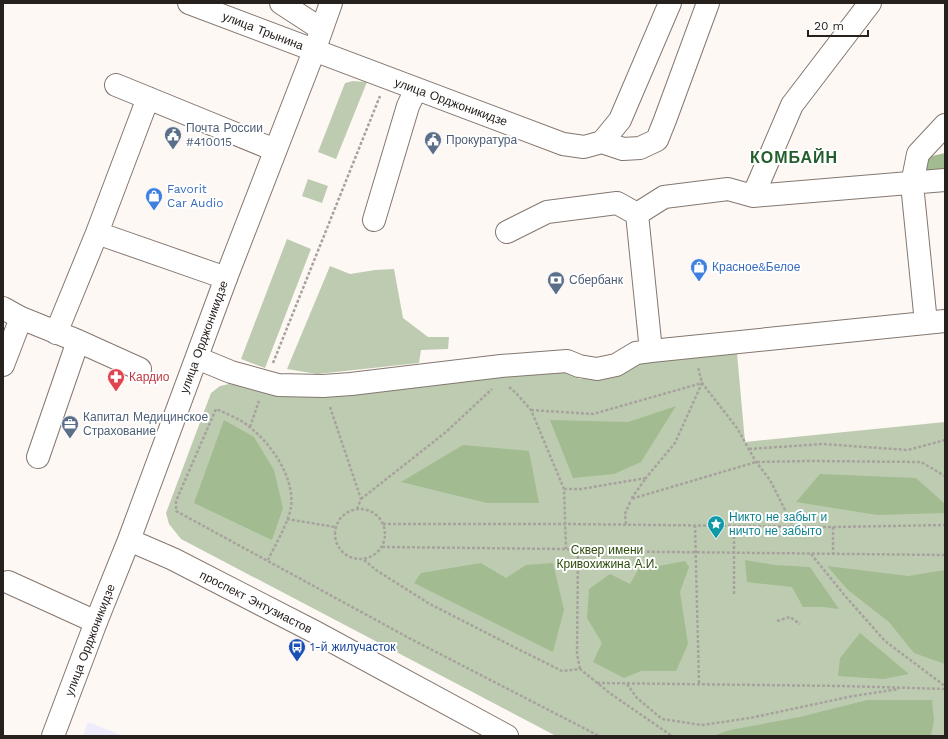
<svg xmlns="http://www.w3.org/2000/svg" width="948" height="739" font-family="'Work Sans',sans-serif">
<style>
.commercial{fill:#efecfe}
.green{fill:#bdccb1}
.forest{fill:#a3bb90}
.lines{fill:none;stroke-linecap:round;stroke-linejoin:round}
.minor-casing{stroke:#84776f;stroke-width:24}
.major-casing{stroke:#84776f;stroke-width:24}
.path{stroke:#a8a29e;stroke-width:2.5;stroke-dasharray:3 2;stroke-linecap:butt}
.minor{stroke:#fff;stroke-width:22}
.major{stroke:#fff;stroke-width:22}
.labels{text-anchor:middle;stroke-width:4;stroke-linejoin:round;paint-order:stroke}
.street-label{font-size:12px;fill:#27211e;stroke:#fff}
.service-label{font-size:12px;fill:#4e5e75;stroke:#fff;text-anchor:start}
.shop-label{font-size:12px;fill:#366cbe;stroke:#fff;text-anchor:start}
.health-label{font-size:12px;fill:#be3a42;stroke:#fff;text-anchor:start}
.culture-label{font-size:12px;fill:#0d838f;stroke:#fff;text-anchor:start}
.park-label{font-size:12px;fill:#2e4b0b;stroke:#fff}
.transit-label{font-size:12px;fill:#164399;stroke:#fff;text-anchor:start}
.district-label{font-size:16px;font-weight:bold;letter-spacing:1px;fill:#255e2d;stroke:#fff}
</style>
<rect width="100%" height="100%" fill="#fef8f4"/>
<path class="commercial" d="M88,722l36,14h-41z"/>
<path class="green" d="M353,81l14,1 -31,77 -18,-7 27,-69z
M308,179l20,7 -6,17 -20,-7z
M287,239l24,10 -46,119 -24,-9z
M330,266l20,8 25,-4 19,-1 9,49 25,19h21l-1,12 -27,1 -2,13 -102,11 -30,-5z
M737,353l8,89 200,-20v314h-389l-375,-197 -12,-15 -3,-11 45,-120 9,-7 9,-2 45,7 292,-23 13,11 20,-1 33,-14z"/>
<path class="forest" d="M945,153v19l-20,2 3,-17z
M676,406l-35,56 -27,12 -41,4 -23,-58 78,2z
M224,420l30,17 20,33 9,38 -11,32 -78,-37z
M463,445l66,6 10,52h-52l-86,-21z
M820,474l96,4 29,26v9l-68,2 -81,-13z
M745,560l30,5 35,2 29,42 -16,-2h-20l-11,-20 -45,-5z
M685,561l4,6 -9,25 8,52 -12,27h-35l-17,7 -31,-16 9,-19 -15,-25 2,-29 21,-15 20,10 8,-14z
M481,563l25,15 20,-13 27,-2 11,47 -11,42 -139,-69 7,-10z
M827,566l81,10 37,-6v94l-31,-11 -25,-31 -41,-32z
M860,633l49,41 -26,5 -45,-3 2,-18z
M867,700h65l2,20 -3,16h-218l17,-6 70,-13z"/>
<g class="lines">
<g class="minor-casing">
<path id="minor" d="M189,3l374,141 21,3 18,-5 18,-22 50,-117
M281,3l40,26
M116,85l159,65
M602,142l21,7 17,-1 17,-8 8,-20 43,-117
M753,196l39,-91 78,-102
M637,214l14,137
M374,220l34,-114 8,-17
M507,232l40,-20 70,-9 20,11 27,-17 64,-8 25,7 192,-16
M97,233l129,45
M3,308l18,10
M926,323l-14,-139 6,-30 27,-29
M56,333l41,-100 51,-135
M197,358l34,14 47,13 45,1 28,-2 150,-18 66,-5 12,5 18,3 19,-4 20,-12 15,-2 294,-30
M3,365l18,-47 57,23 62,28
M38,457l40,-116
M8,582l88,40"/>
</g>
<g class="major-casing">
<path id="major" d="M129,540l44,19 142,73 192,104
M53,736l43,-114 33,-82 97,-262 88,-227 17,-48"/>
</g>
<path class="path" d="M273,363l107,-267
M509,387l7,6 15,17 33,79 2,60
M330,407l31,92 -4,10
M531,410l62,4 109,-31 35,45 19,34 14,18 23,46
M250,427l9,-26
M749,449l74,-5 85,6 37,-10
M645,479l30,-36 27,-60 -4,-16
M564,489h17l65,-11 -15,21 125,-37 55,-1 110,1 24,14
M361,499l85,-67 46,-43
M335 534a25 25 0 1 1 50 0a25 25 0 1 1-50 0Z
M287,519l48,8
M383,524h183l267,3 112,-2
M626,524l-1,-10 6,-14
M695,525l4,159
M734,526v70
M833,527v27
M382,547l184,2 12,2 367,4
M578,551l-1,103 3,15
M811,554l35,43 39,44 60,45
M268,560c7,-15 20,-36 23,-53 4,-32 -23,-68 -48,-85 -8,-5 -18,-9 -27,-13l-40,92v10l233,127 190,98
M364,560l12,10 52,33 84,43 50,25 18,-2 31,25 61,42
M777,621l13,-4 10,7
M597,683l245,3 103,3
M627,684l10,14 25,21 40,6 48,-7 103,-22 46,-7"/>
<use href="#minor" class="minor"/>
<use href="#major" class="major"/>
</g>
<defs>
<g id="civic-pin" transform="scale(0.9)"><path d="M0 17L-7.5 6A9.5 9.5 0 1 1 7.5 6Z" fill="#5c6f8a" stroke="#fff"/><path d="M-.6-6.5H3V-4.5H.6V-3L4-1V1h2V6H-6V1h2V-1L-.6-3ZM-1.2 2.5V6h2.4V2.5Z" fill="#fff"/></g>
<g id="shop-pin" transform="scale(0.9)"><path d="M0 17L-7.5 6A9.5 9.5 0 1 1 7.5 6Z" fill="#3f7fe0" stroke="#fff"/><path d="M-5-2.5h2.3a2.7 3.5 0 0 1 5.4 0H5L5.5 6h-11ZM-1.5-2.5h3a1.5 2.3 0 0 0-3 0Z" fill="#fff"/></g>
<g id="bank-pin" transform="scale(0.9)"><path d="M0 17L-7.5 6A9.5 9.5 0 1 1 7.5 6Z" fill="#5c6f8a" stroke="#fff"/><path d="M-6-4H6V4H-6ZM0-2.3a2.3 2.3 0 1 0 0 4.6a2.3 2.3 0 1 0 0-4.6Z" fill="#fff"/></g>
<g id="pharmacy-pin" transform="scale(0.9)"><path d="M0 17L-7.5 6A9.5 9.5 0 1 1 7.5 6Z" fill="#e0444e" stroke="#fff"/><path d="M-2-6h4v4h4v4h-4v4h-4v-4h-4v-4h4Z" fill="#fff"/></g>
<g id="office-pin" transform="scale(0.9)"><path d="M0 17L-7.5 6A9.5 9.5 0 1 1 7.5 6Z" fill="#5c6f8a" stroke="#fff"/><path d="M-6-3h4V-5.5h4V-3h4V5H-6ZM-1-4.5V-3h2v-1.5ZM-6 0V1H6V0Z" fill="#fff"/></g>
<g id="sight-pin" transform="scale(0.9)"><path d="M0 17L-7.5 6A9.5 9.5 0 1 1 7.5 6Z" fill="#0f9aa8" stroke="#fff"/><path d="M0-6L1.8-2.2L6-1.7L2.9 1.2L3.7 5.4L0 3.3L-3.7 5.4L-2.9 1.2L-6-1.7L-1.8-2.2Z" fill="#fff"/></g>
<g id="bus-pin" transform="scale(0.9)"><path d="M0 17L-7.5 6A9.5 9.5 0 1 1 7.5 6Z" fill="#1a4fb4" stroke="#fff"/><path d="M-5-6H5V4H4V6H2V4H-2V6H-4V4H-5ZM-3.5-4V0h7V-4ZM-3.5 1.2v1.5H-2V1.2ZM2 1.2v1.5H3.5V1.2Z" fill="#fff"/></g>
</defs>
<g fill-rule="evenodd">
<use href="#civic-pin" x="173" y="135"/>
<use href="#civic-pin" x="433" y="140"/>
<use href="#shop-pin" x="154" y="196"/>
<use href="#shop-pin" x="699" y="267"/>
<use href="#bank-pin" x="556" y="280"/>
<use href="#pharmacy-pin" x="116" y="377"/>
<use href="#office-pin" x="70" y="424"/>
<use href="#sight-pin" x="716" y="524"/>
<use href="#bus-pin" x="297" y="647"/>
</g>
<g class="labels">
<g class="street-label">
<text transform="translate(263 31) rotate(21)" y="4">улица Трынина</text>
<text transform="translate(451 102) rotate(20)" y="4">улица Орджоникидзе</text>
<text transform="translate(204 337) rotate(-70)" y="4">улица Орджоникидзе</text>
<text transform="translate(256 602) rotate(27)" y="4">проспект Энтузиастов</text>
<text transform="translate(90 640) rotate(-69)" y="4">улица Орджоникидзе</text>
</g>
<g class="service-label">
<text x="186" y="132">Почта России<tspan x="186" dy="14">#410015</tspan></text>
<text x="446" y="144">Прокуратура</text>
<text x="569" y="284">Сбербанк</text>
<text x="83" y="421">Капитал Медицинское<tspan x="83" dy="14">Страхование</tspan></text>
</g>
<g class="shop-label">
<text x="167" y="193">Favorit<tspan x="167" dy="14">Car Audio</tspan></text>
<text x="712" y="271">Красное&amp;Белое</text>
</g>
<g class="health-label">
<text x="129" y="381">Кардио</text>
</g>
<g class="culture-label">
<text x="729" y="521">Никто не забыт и<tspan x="729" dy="14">ничто не забыто</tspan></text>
</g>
<g class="park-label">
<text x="607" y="554">Сквер имени<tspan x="607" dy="14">Кривохижина А.И.</tspan></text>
</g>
<g class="transit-label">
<text x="310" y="651">1-й жилучасток</text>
</g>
<g class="district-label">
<text x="794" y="163">КОМБАЙН</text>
</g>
</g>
<rect width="948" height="739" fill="none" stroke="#27211e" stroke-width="8"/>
<path d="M808 30v6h60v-6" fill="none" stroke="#27211e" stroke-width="2"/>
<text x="814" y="30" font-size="12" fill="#27211e" stroke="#ffffff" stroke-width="3" paint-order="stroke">20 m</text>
</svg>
